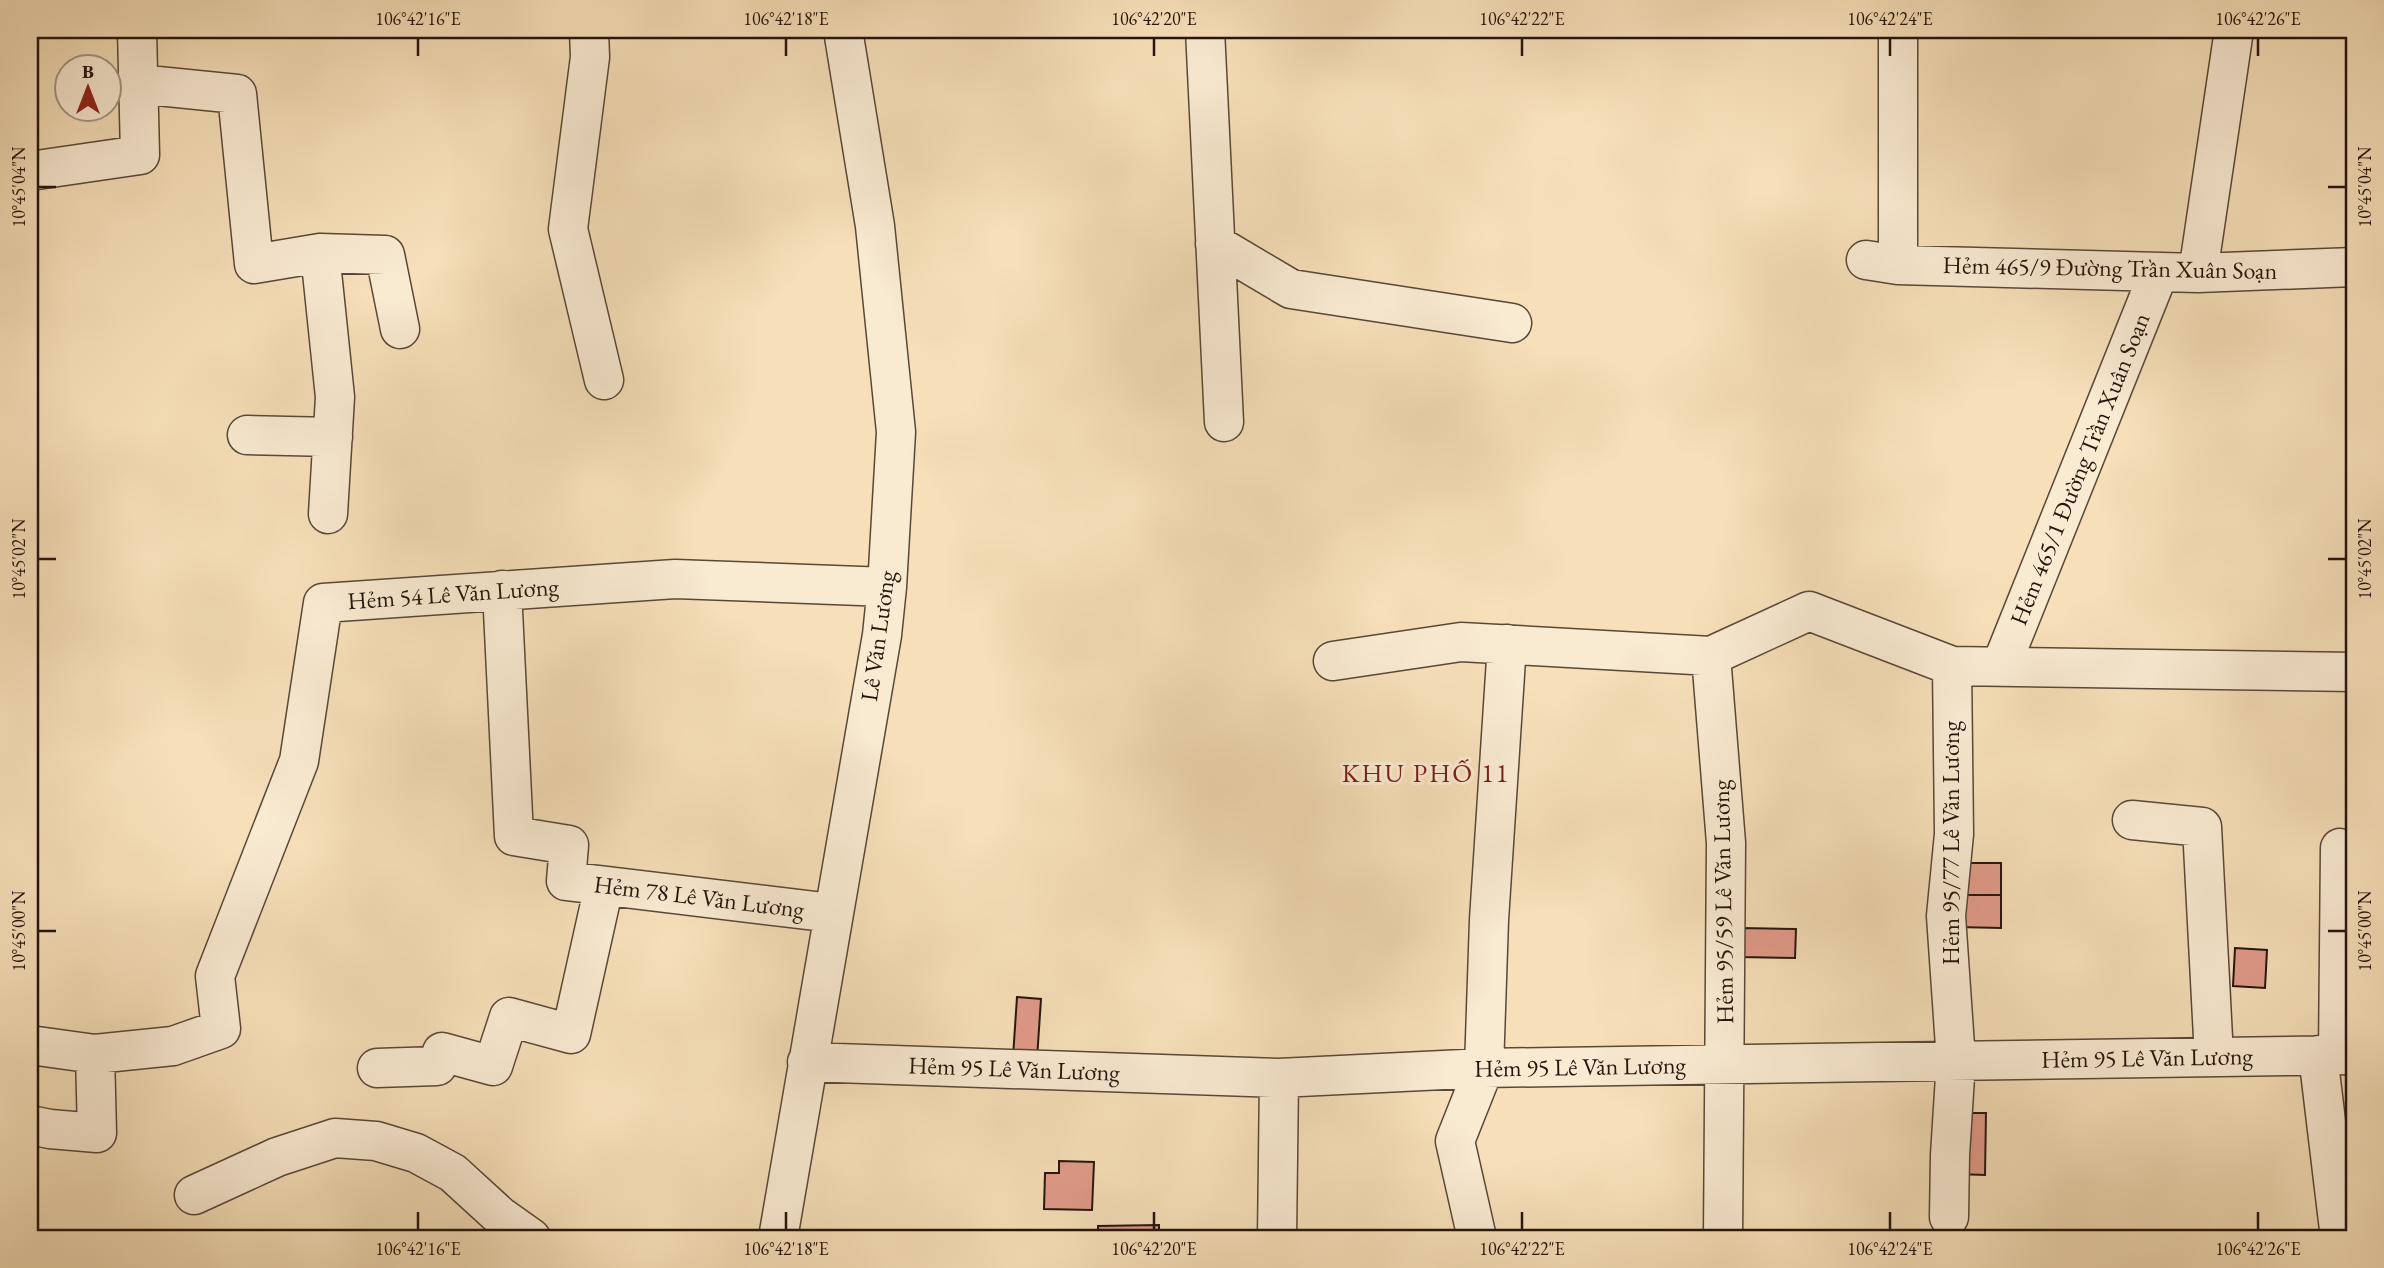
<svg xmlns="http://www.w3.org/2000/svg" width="2384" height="1268" font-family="'EB Garamond',serif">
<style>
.building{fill:#e19b8a;stroke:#24150d;stroke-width:2}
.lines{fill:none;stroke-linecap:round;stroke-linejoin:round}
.minor-casing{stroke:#584838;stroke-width:41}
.minor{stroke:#f9ead2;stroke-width:38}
.ticks{fill:none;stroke:#24150d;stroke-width:2.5}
.labels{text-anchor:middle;stroke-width:6;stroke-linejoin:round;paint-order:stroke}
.street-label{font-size:24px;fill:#24150d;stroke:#f9ead2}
.neighbourhood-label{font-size:26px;letter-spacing:2px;fill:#7a1f14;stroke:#f9ead2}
.neatline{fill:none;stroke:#24150d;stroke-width:2.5}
.ticks-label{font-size:18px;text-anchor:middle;fill:#24150d}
</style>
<rect width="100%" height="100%" fill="#f6dfb9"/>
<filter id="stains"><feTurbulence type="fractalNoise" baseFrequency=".00286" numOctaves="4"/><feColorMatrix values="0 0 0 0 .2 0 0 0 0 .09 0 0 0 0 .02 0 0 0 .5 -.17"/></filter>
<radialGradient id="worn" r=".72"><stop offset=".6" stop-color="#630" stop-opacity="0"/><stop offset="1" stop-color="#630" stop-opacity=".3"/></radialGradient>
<path class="building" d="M1957,863h44v32h-44z
M1957,895h44v33l-44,-1z
M1741,928l55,1 -1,29 -55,-1z
M2235,948l32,2 -2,38 -32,-2z
M1017,997l24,2 -4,60 -24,-2z
M1959,1113h27l-1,62 -28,-1z
M1059,1161l35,1 -2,48 -48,-1 1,-36h14z
M1159,1225v13h-61v-12z"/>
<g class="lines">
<g class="minor-casing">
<path id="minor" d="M589,30l1,27 -22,172 36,151
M1205,30l19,392
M1898,30v235
M138,84l99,10 17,170 66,-11 65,2 15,74
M30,171l110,-16 -3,-125
M1215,244l76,45 221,34
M320,253l15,144 -7,117
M1866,260l32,5 300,8 156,-6
M2198,273l36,-243
M247,435l86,2
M502,590l12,246 55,9 -3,36 266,32
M1711,656l15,187 -3,395
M1333,661l128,-19 250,14 98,-45 143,55 402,6
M2001,666l158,-394
M2132,820l70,7 12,230
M30,1045l65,9 78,-8 48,-17 -6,-53 84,-215 24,-158 352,-24 212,8
M2318,1055l22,183
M2338,1055l2,-207
M807,1062l472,16 205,-10 870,-13
M377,1068l60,-2 5,-14 51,14 16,-49 62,17 33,-148
M30,1125l20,4 47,4 -2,-79
M194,1195l83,-38 58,-19 41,3 40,12 37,20 47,43 31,22
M1949,1217l1,-62 6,-94 -10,-145 8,-82 -2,-168
M778,1238l104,-603 5,-48 9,-155 -21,-206 -32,-196
M1277,1238l2,-160
M1477,1238l-22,-97 29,-73 5,-148 18,-276"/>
</g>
<use href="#minor" class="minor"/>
</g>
<path class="ticks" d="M418,38v18M786,38v18M1154,38v18M1522,38v18M1890,38v18M2258,38v18M38,187h18M2328,187h18M38,559h18M2328,559h18M38,931h18M2328,931h18M418,1212v18M786,1212v18M1154,1212v18M1522,1212v18M1890,1212v18M2258,1212v18"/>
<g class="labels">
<g class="street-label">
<text transform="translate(2110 268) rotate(1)" y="8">Hẻm 465/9 Đường Trần Xuân Soạn</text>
<text transform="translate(2080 469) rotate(-68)" y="8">Hẻm 465/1 Đường Trần Xuân Soạn</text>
<text transform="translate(453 594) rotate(-4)" y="8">Hẻm 54 Lê Văn Lương</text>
<text transform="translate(878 636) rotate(-82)" y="8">Lê Văn Lương</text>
<text transform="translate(1951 843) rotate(-90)" y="8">Hẻm 95/77 Lê Văn Lương</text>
<text transform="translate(699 897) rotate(7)" y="8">Hẻm 78 Lê Văn Lương</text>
<text transform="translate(1723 902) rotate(-91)" y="8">Hẻm 95/59 Lê Văn Lương</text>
<text transform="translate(2147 1058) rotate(-1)" y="8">Hẻm 95 Lê Văn Lương</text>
<text transform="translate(1580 1067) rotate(-1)" y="8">Hẻm 95 Lê Văn Lương</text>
<text transform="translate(1014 1069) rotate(2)" y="8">Hẻm 95 Lê Văn Lương</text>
</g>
<g class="neighbourhood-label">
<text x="1426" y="782">KHU PHỐ 11</text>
</g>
</g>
<rect width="2384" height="1268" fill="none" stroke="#f6dfb9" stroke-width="77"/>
<g transform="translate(88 88)"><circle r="33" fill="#f9ead2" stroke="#a49583" stroke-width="2"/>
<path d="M0-5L12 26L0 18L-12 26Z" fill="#8f2418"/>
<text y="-10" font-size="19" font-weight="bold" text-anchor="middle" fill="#24150d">B</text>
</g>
<rect x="38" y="38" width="2308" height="1192" class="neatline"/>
<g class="ticks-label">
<text x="418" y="25">106°42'16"E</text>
<text x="786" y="25">106°42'18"E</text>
<text x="1154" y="25">106°42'20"E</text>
<text x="1522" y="25">106°42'22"E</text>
<text x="1890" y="25">106°42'24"E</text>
<text x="2258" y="25">106°42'26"E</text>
<text transform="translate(19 187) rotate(-90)" y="6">10°45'04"N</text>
<text transform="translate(2365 187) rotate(-90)" y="6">10°45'04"N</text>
<text transform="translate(19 559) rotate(-90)" y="6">10°45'02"N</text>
<text transform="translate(2365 559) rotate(-90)" y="6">10°45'02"N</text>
<text transform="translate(19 931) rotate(-90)" y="6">10°45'00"N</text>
<text transform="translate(2365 931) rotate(-90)" y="6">10°45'00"N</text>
<text x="418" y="1255">106°42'16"E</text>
<text x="786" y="1255">106°42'18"E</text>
<text x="1154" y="1255">106°42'20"E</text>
<text x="1522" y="1255">106°42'22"E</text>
<text x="1890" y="1255">106°42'24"E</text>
<text x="2258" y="1255">106°42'26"E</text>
</g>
<rect width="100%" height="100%" filter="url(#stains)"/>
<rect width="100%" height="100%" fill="url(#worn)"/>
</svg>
